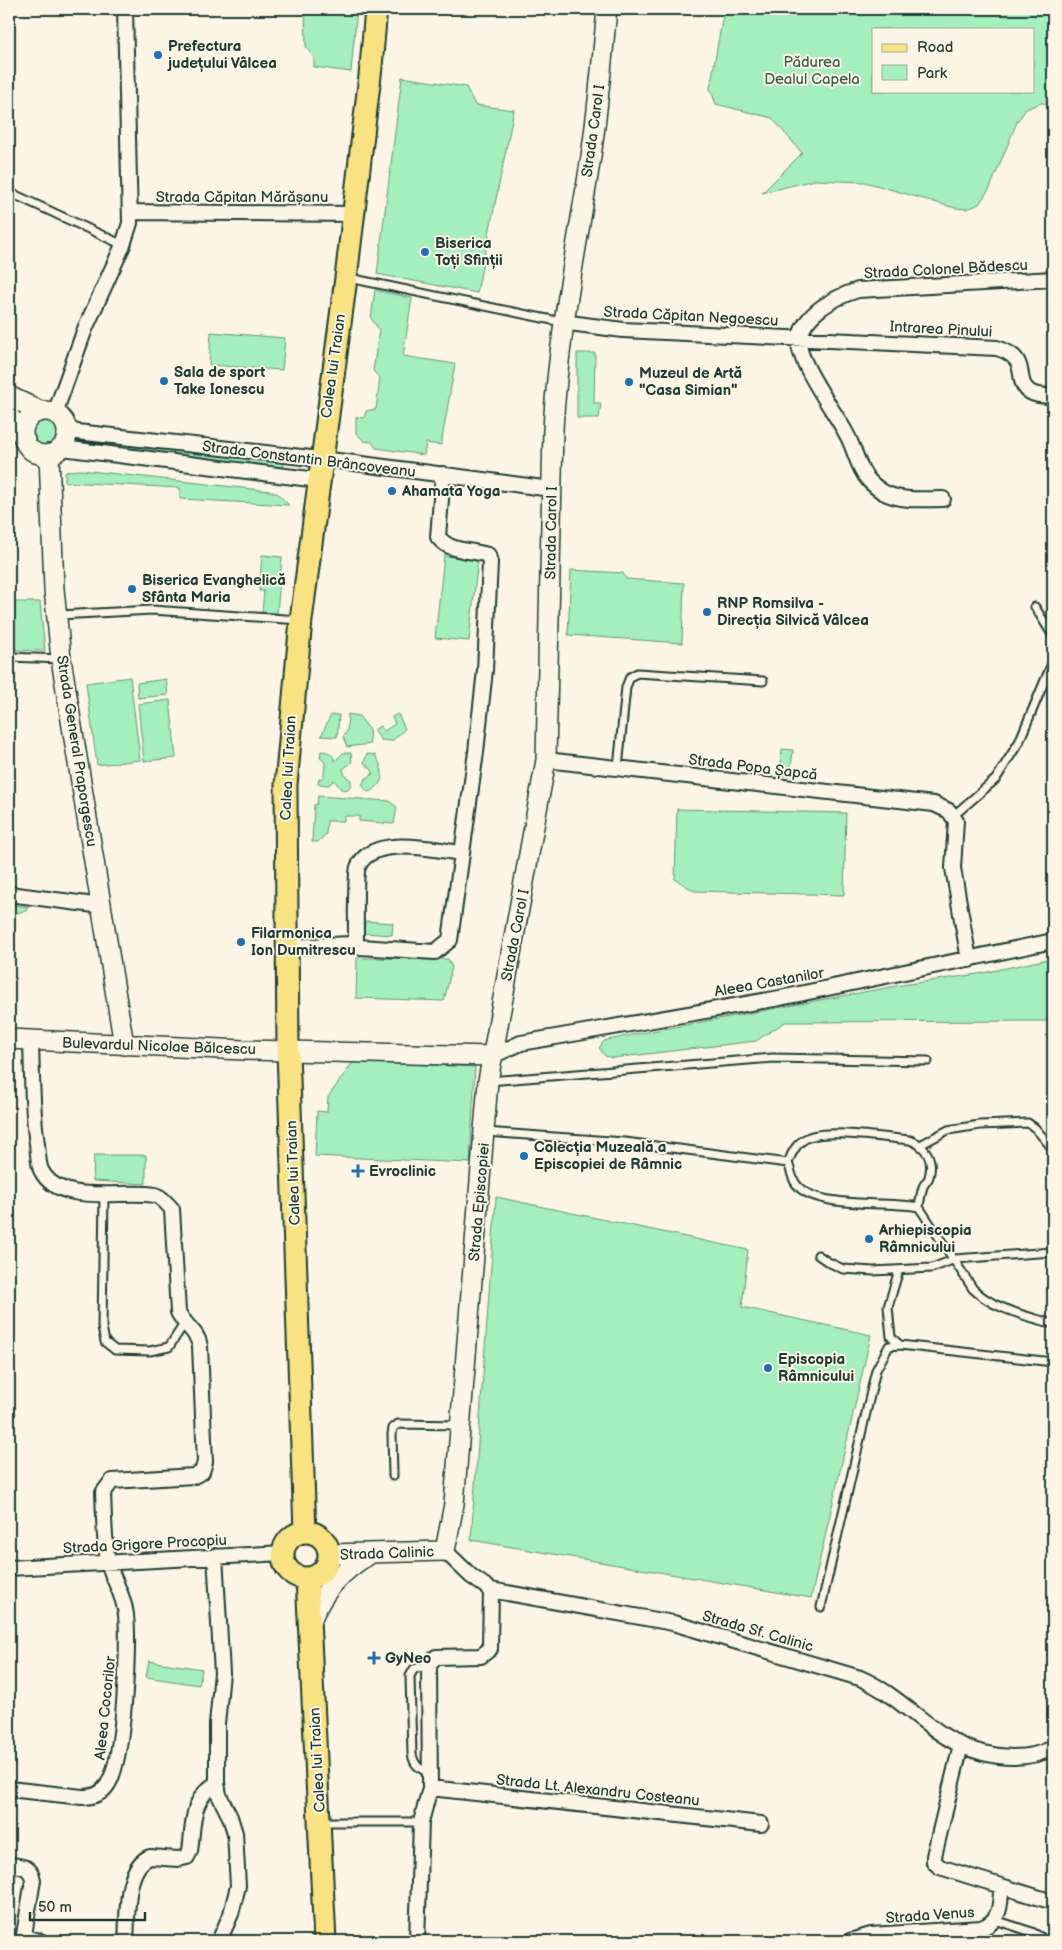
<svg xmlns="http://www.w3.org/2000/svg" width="1062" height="1950" font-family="'Balsamiq Sans',sans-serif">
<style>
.green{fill:#a5eebd;stroke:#629678;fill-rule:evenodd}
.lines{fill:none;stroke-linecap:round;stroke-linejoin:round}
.lane-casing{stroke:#1f3d34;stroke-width:11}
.street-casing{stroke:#1f3d34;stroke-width:18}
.secondary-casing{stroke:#1f3d34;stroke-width:22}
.primary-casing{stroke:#1f3d34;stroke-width:25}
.lane{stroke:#fcf5e5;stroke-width:7}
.street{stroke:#fcf5e5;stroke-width:14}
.secondary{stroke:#fcf5e5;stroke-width:19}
.primary{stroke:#f8e281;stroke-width:21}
.poi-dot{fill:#1f6fb2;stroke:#fcf5e5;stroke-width:2}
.labels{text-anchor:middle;stroke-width:4;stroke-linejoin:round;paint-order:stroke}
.poi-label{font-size:15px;font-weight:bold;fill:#1f3d34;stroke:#fcf5e5;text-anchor:start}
.park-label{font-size:15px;fill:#3a604f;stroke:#fcf5e5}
.street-label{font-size:15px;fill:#1f3d34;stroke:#fcf5e5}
</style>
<rect width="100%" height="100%" fill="#fcf5e5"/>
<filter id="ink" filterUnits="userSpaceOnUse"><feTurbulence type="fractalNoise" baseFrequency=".02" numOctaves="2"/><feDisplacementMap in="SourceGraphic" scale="10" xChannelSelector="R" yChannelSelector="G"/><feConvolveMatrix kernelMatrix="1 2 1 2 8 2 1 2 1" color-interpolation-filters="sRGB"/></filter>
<g filter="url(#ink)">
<path class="green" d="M305,9h52l-6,63 -37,-5v-9l-8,-11z
M724,9h329v95l-12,-1 -15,6 -9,13 -27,66 -11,16 -11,5 -13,-1 -90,-26 -51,-2 -52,13 40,-40 -30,-35 -56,-14 -6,-16zM873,29h160v62h-160z
M402,77l64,10 9,18 39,5 -37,183 -100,-19z
M375,290l37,8 -9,58 52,8 -14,81 -15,-2 -2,12 -48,-7 -4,-6 -8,-1 -8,-8v-16l8,1 2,-7 10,-2 4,-31 -7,-7 6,-41 -8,-12z
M211,332l74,6 -3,32 -73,-5z
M577,353h18l-1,50h7l-2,15h-22z
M33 433a12 12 0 1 1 24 0a12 12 0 1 1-24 0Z
M105,440l179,23 -1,6 -179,-22z
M81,470l189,21 8,3 11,11 -109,-6v-11l-115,-6v-9l3,-2z
M262,555l20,2 -5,56 -15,-1 2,-21h-5z
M444,556l34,3 -9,82 -34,-3z
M571,570l52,3 3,6 58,4 -2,60 -114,-8z
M9,602h31l5,49 -36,-1z
M130,677l10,83 -43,5 -11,-82z
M166,679l2,16 -30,3 -1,-15z
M170,700l6,58 -32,3 -6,-57z
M348,714l11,2 10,13 1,15 -23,3 -4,-10 4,-6z
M398,714l7,15 -13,12 -11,-1 -7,-10 6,-4 4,5 11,-7 -3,-7z
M331,715h8l-2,22 -16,-1z
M782,749l11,1 -3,26 -10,-1z
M321,751c9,1 11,2 14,10l8,-8h8l1,9 -9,7 2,7 6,4v5l-4,5 -6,-1 -7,-9 -5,5 -11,-1 1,-5 5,-2 1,-15 -5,-4z
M367,754l8,1c9,14 12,30 -7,37l-6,-7 3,-6 7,-4 1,-4 -9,-8z
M318,796l71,5 8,6 -3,17 -35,-3v-5h-15v5h-17l-1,13 -8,8h-6l2,-37 3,-1z
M677,809l169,4 -2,82 -150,-4 -19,-12z
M9,904l19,3 -2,4 -17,3z
M365,921l28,2 -1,12 -28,-2z
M357,958l91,1 4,8 -8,34 -88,-3z
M1053,958v63l-268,1 -29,19 -143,17 -8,-2 -6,-8 5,-7 27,-6 271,-50 76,-11z
M353,1062l122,5 -5,96 -155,-7 2,-45 10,1 1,-15z
M94,1155h52v29l-53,-3z
M496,1197l252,53 -6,57 129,28 -60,263 -340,-58z
M149,1661l53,8 -3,16 -53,-8z"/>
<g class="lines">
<g class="lane-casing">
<path id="lane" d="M9,192l114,53
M349,278l213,44
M1035,607l18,29
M59,615l93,-5 148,10
M9,657l52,2
M618,768l8,-81 4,-10 7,-4 126,8
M953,816l43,-37 23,-37 34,-81
M489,1081l284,-23 155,3
M486,1132l139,10 163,21c3,7 4,17 9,22 18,24 92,16 122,22
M922,1144l26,-14 32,-5 48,-2 7,5 18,21
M788,1163c4,-11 9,-21 21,-26 21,-8 77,1 101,3 16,6 24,19 19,37 -1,4 -5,6 -6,10 -2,6 -3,13 -4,20l54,82c22,21 52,26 80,35
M104,1196l-2,131 3,15 10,8 35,1 19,-4 15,-23
M818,1255l10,7 15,7 30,2 59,-3 23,-9 98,-7
M899,1270l-11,37 3,30 9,8 153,17
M393,1476l-1,-42 1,-6 5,-4 62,1
M821,1607l55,-237 13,-24 11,-1
M429,1665l-15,4 -4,7 2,78c2,11 7,15 18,19
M322,1822h99
M995,1920l37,12 16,9"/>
</g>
<g class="street-casing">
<path id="street" d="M131,212l222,2
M562,322l61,8 374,18c36,11 15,32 33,44 6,4 16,4 23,4
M55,413l30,-84 38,-84 7,-22 -5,-214
M67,428l10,4 270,30 204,27
M62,448l256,32
M943,499c-20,0 -41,3 -60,-7 -8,-5 -17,-13 -21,-22 -6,-11 -9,-24 -15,-35 -10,-20 -51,-75 -48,-95 5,-27 36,-43 59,-50l195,-11
M546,760l388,44 15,7 7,10 -3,47 16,92
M9,894l93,12
M287,947l64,-3 5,-5c0,-14 -1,-63 2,-72 13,-33 78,-17 104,-14
M360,947l75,5 15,-12 26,-188 9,-82 5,-108 -2,-7c-19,-6 -37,-2 -50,-18l5,-63
M492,1056l29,-13 259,-45 273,-57
M445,1551l26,25 20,14 182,33 187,55c32,14 54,38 83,57 31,21 76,30 110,13
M215,1556l7,117 -5,51v59l2,12 11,22 5,16 3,53 -7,28 -12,27
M9,1568l274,-15
M430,1788l331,36
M9,1789l73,8c12,0 20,-3 26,-13 16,-24 21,-138 18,-169 -2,-21 -14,-36 -18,-54 -4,-21 -4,-47 -5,-68l9,-12 82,-5 8,-4 3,-10 -5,-116c-2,-14 -16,-21 -22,-34l-6,-103c-5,-5 -10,-12 -17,-14 -32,-6 -96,12 -114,-25 -3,-7 -3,-18 -4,-26 -5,-34 -5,-69 -6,-103
M9,1865c13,1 22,1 24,15l-10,61
M1001,1886l52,16
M24,1937l16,4
M126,1941c2,-24 -2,-74 24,-84l28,2 9,-2 3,-6c4,-28 0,-52 27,-68
M417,1941l4,-119 9,-34 -1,-123 7,-8 45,-1 9,-7 1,-59
M850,1941l21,-6 110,-7c19,-6 20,-23 20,-42l-61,-19 -6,-5v-6l27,-111"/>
</g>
<g class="secondary-casing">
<path id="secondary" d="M9,396l31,15
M23 433a22 22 0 1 1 44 0a22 22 0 1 1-44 0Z
M9,415l16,25
M49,454l5,135 7,70 63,386
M9,1039l234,11 249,6
M329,1554l116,-3 9,-47 34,-423 58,-321 7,-331c5,-90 23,-177 37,-266 8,-51 12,-103 17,-154
M310,1623c12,-31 31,-52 60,-69"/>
</g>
<g class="primary-casing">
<path id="primary" d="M305,1532l-17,-481 -2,-266 15,-165 45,-342 25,-211 5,-58
M283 1555a23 23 0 1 1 46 0a23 23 0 1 1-46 0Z
M307,1578l18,363"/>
</g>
<use href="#lane" class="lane"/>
<use href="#street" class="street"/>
<use href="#secondary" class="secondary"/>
<use href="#primary" class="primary"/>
</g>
</g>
<g class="poi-dot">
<circle cx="158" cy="55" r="5"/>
<circle cx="425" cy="252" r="5"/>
<circle cx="164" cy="381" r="5"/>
<circle cx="629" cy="382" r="5"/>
<circle cx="392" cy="491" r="5"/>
<circle cx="132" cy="589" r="5"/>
<circle cx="707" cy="612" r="5"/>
<circle cx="241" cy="942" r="5"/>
<circle cx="524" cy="1156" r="5"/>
<path d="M355.5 1163.5h5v5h5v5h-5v5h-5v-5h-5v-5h5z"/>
<circle cx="869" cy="1239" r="5"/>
<circle cx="768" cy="1368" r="5"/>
<path d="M371.5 1650.5h5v5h5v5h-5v5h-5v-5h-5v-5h5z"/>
</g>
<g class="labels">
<g class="poi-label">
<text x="168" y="51">Prefectura<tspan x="168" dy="17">județului Vâlcea</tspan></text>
<text x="435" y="248">Biserica<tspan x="435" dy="17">Toți Sfinții</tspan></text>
<text x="174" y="377">Sala de sport<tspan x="174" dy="17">Take Ionescu</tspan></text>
<text x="639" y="378">Muzeul de Artă<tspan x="639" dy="17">"Casa Simian"</tspan></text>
<text x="402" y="496">Ahamata Yoga</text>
<text x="142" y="585">Biserica Evanghelică<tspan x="142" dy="17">Sfânta Maria</tspan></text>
<text x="717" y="608">RNP Romsilva -<tspan x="717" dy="17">Direcția Silvică Vâlcea</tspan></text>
<text x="251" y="938">Filarmonica<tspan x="251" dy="17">Ion Dumitrescu</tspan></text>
<text x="534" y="1152">Colecția Muzeală a<tspan x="534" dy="17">Episcopiei de Râmnic</tspan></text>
<text x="369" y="1176">Evroclinic</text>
<text x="879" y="1235">Arhiepiscopia<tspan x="879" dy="17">Râmnicului</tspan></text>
<text x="778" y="1364">Episcopia<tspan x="778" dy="17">Râmnicului</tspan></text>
<text x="385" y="1663">GyNeo</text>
</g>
<g class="park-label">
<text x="812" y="67">Pădurea<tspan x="812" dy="17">Dealul Capela</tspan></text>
</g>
<g class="street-label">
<text transform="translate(593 131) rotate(-82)" y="5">Strada Carol I</text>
<text x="242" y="202">Strada Căpitan Mărășanu</text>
<text transform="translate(946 269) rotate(-3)" y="5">Strada Colonel Bădescu</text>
<text transform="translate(691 316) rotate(3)" y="5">Strada Căpitan Negoescu</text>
<text transform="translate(941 329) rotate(3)" y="5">Intrarea Pinului</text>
<text transform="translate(333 366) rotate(-82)" y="5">Calea lui Traian</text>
<text transform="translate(309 459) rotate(7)" y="5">Strada Constantin Brâncoveanu</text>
<text transform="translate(551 533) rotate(-89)" y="5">Strada Carol I</text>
<text transform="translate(77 751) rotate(81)" y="5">Strada General Praporgescu</text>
<text transform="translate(753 767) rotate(7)" y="5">Strada Popa Șapcă</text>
<text transform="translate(288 768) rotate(-87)" y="5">Calea lui Traian</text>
<text transform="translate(515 935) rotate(-79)" y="5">Strada Carol I</text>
<text transform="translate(769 982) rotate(-10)" y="5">Aleea Castanilor</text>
<text transform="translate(159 1046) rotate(2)" y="5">Bulevardul Nicolae Bălcescu</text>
<text transform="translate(293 1173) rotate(-92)" y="5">Calea lui Traian</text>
<text transform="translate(479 1202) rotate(-85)" y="5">Strada Episcopiei</text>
<text transform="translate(145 1544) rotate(-3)" y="5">Strada Grigore Procopiu</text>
<text transform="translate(387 1553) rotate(-2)" y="5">Strada Calinic</text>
<text transform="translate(758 1631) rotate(16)" y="5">Strada Sf. Calinic</text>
<text transform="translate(105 1708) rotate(-84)" y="5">Aleea Cocorilor</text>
<text transform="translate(317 1760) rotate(-93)" y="5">Calea lui Traian</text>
<text transform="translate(598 1790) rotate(6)" y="5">Strada Lt. Alexandru Costeanu</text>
<text transform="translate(930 1915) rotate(-4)" y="5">Strada Venus</text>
</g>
</g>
<rect width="1062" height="1950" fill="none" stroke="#fcf5e5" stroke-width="30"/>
<rect x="15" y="15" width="1032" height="1920" fill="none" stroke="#1f3d34" stroke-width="2" filter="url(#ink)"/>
<rect x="872" y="28" width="162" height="65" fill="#fcf5e5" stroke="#a4ab9e"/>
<rect x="882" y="44" width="25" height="8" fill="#f8e281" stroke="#a4ab9e"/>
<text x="917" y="52" font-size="15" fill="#1f3d34">Road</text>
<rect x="882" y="65" width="25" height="15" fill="#a5eebd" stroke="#a4ab9e"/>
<text x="917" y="78" font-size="15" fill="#1f3d34">Park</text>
<path d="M30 1912v8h115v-8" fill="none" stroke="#1f3d34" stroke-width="2.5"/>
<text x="38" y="1912" font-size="15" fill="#1f3d34" stroke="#fcf5e5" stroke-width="4" paint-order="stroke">50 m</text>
</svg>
